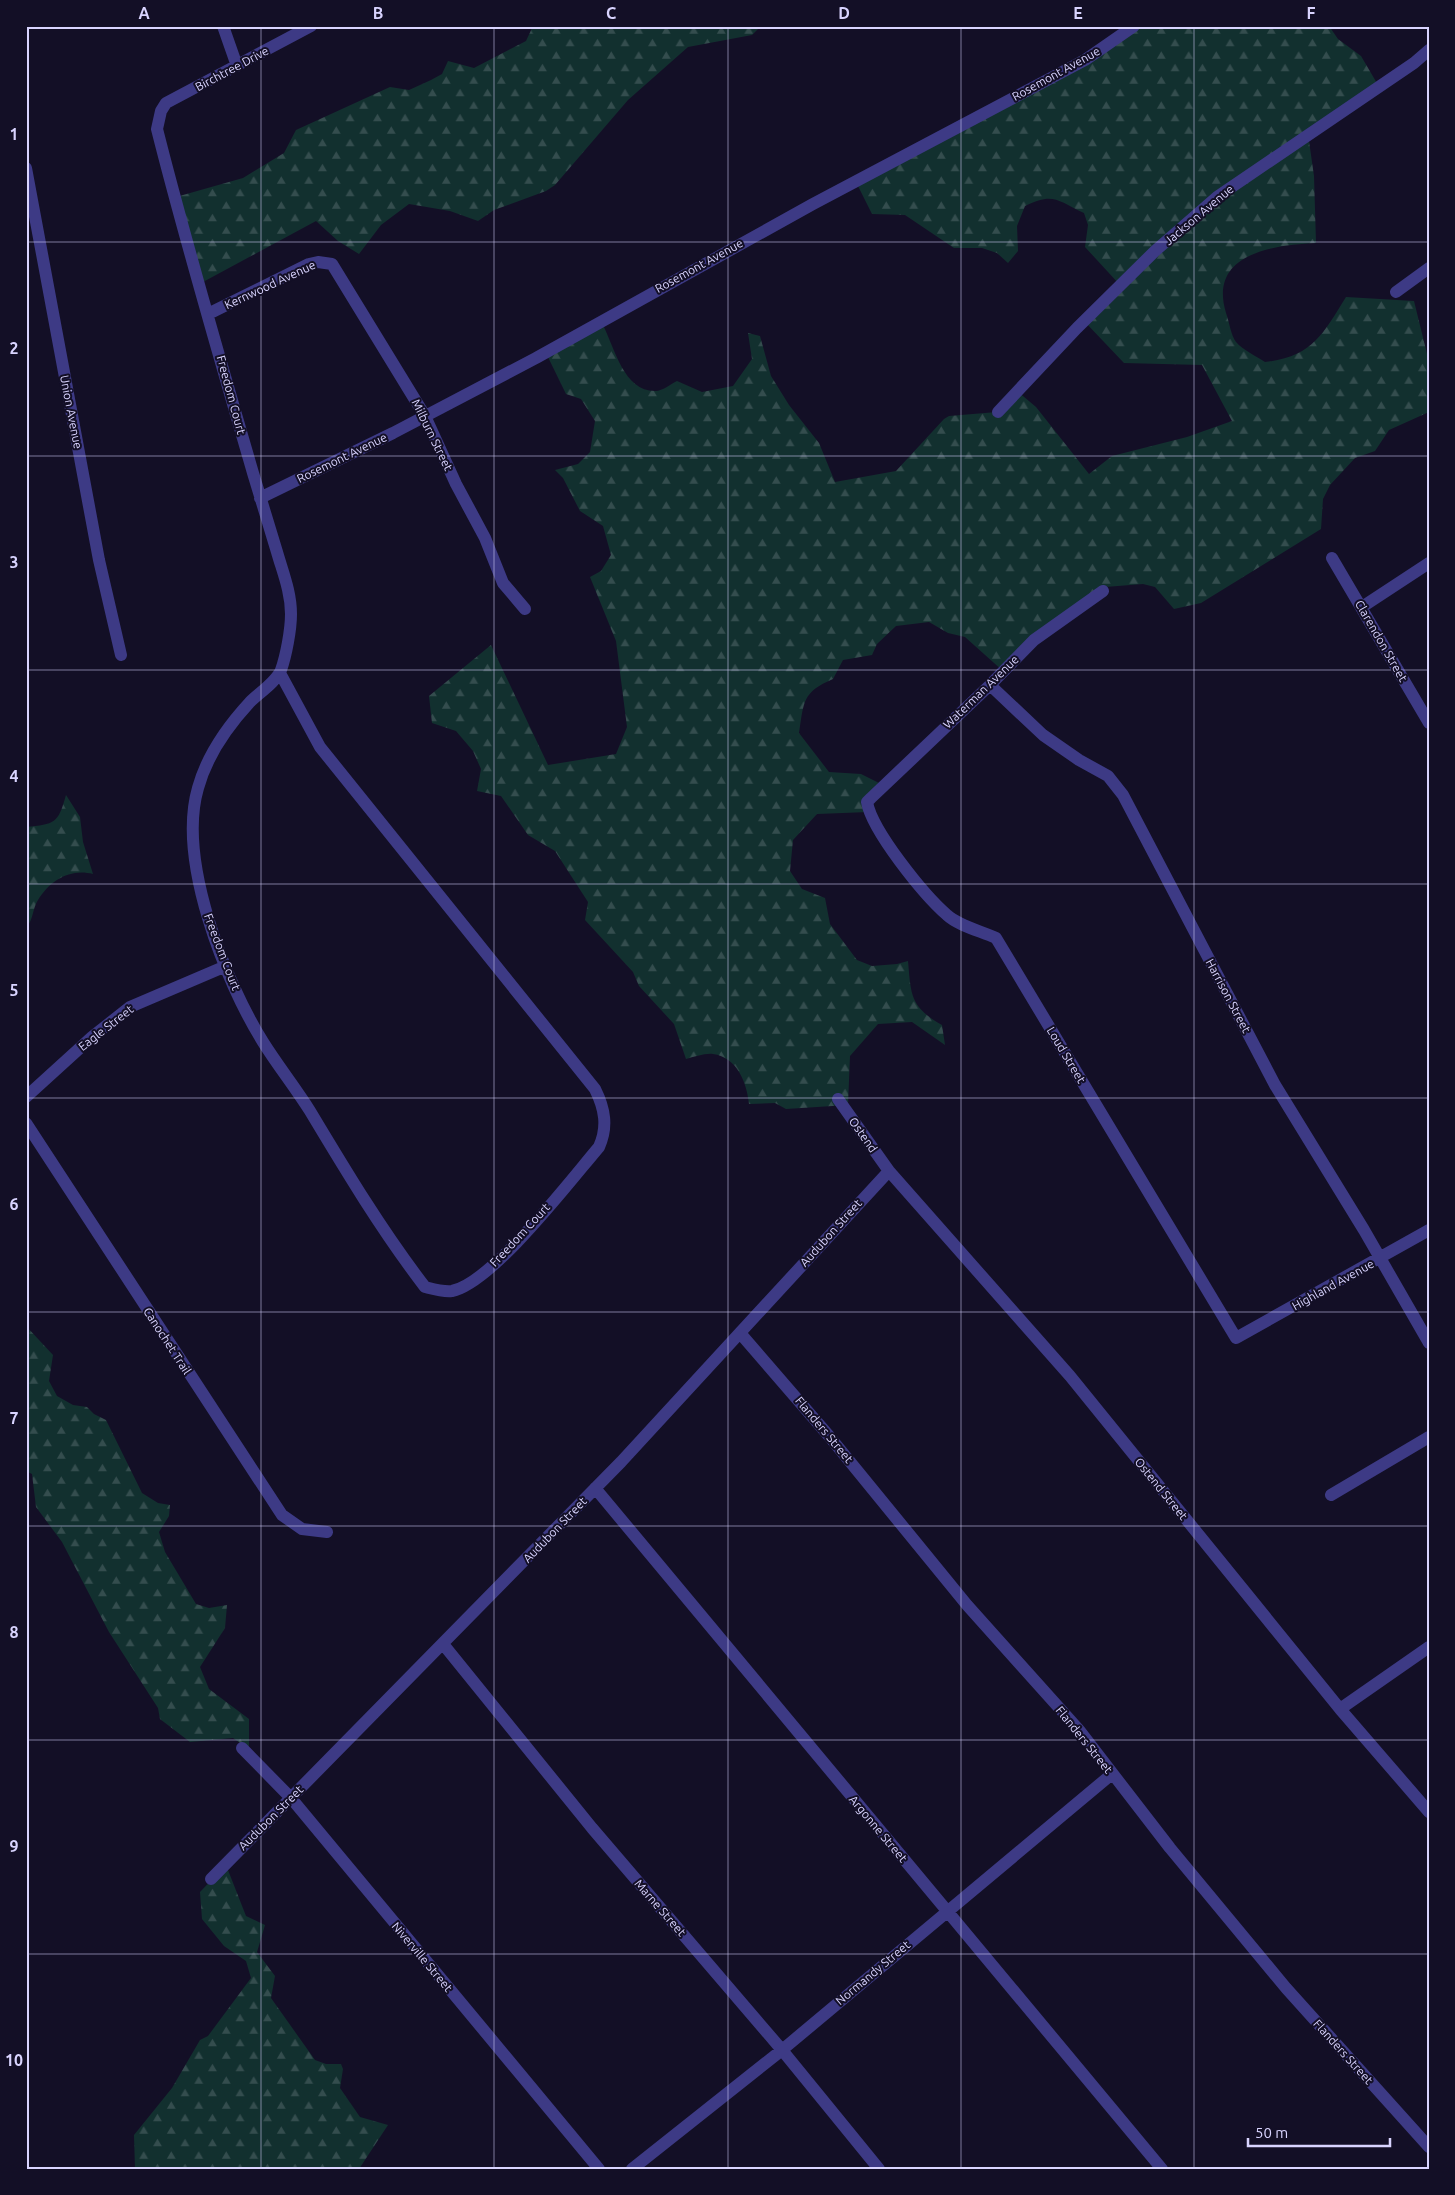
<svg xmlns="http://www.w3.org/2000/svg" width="1455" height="2195" font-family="Ubuntu,sans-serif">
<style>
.forest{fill:url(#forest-firs)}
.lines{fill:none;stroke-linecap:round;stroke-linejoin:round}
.minor{stroke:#3d3a85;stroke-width:12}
.grid{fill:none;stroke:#d9d4ff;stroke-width:1;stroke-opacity:0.55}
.labels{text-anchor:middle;stroke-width:4;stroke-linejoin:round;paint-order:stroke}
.street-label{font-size:12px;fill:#d9d4ff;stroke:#130f26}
.neatline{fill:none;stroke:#d9d4ff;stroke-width:2}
.grid-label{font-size:16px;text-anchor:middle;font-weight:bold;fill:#d9d4ff}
</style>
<defs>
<pattern id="forest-firs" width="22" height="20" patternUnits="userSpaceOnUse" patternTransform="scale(1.25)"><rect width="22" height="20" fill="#12302f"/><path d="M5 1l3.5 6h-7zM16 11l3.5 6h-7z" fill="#344d4e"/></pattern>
</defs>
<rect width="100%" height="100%" fill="#130f26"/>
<path class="forest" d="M533,26h228l-9,9 -64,12 -60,53 -73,85 -9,6 -52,19 -16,11 -28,-10 -41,-7 -28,21 -22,29 -21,-13 -22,-20 -113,61 -27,-85 67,-19 41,-25 12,-23 94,-43 19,3 22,-10 11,-6 6,-13 26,7 52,-27z
M1131,26h198l9,13 23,17 17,29 -70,49 6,42 2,67c-44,2 -108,11 -90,70 3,8 5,23 10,29 7,8 20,14 29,20 47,-5 58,-28 81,-65l68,4 15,61v50l-40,18 -14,21 -20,7 -25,27 -7,14 -2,30 -120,74 -27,6 -19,-22 -12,-3 -38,3 -102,84 -38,-34 -17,-4 -19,-11 -33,4 -19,18 -5,11 -29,5 -10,19c-31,13 -29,23 -34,54l30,39 32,2 20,10 -13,28 -51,2 -24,26 -3,31 12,18 23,9 5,26 27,36 15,6 25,-2 11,-3c3,34 2,46 34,64l3,20 -33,-23 -34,2 -28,32 -2,49 -62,4 -11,-6 -26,1c-2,-21 -12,-47 -36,-50 -8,-1 -19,3 -27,5l-12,-35 -35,-38 -6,-14 -48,-52 3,-18 -33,-51 -27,-16 -27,-39 -24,-5 4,-22 -8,-18 -17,-20 -24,-8 -3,-27 62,-51 57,120 68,-11 11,-27 -11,-86 -26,-64 11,-6 10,-16 -8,-29 -23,-15 -17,-33 -8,-8 23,-6 12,-12 5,-31 -14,-22 -15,-5 -20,-41 57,-28c12,24 21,67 53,66 6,0 15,-7 21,-10l25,11 31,-6 19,-27 -4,-26 12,3 11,40 18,29 30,38 16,39 61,-11 48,-52 5,-3 48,-4 20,-21 19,16 53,67 23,-18 75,-19 45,-16 -30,-56 -78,-2 -39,-41 35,-37 -35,-38 3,-22 -4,-12c-27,-13 -31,-21 -59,-7l-8,20 1,25 -10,12 -11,-10 -15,-5h-28l-49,-33 -33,-1 -16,-32 120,-65z
M66,795l14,22 3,25 10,32c-22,-6 -43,6 -55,26 -6,9 -4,19 -12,28v-101c29,-3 32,-3 40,-32z
M26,1326l27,29 -4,26 8,15 16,9 14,2 7,7 12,6 36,73 16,10 12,2 -1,11 -10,16 6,20 31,52 13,4 18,-3 -2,23 -25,39 9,22 40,30v30l-16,-11 -43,4 -30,-23 -2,-11 -49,-76 -47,-90 -26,-35 -4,-33 -6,-3z
M226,1865l20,51 19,9 -8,27 18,24 -4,22 44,62 11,4h15l2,5 -3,19 20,29 28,8 -29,44h-224l-1,-34 38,-47 28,-48 8,-4 43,-58 -5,-17 -22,-15 -22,-27 -2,-27z"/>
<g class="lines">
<path class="minor" d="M223,26l14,40
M26,168l73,392 22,95
M1396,292l33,-24
M208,314l101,-50 9,-2 14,2 93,152 31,68 29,54 18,45 22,26
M998,412l79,-84 78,-77 62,-54 197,-134 15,-13
M260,498l133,-65 143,-75 277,-154 272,-144 49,-34
M1332,558l97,165
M1103,591l-69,49 -44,45 -119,113 -4,4c5,29 57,93 80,113 12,11 34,16 49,23l240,400 193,-108
M1362,607l67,-44
M280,673l40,74 275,342c10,20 13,38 4,58 -29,34 -107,136 -147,144 -9,1 -19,-2 -27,-4 -43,-56 -79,-116 -115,-176 -15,-24 -32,-45 -47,-69 -38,-61 -86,-182 -65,-254 9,-33 28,-60 52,-86 9,-9 26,-20 31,-32 5,-14 10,-40 10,-56 0,-22 -8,-41 -14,-62 -8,-26 -16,-53 -24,-79 -33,-114 -67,-229 -96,-344l4,-18 5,-8 145,-77
M990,685l53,50 36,25 29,16 15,19 152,290 89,145 65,113
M26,1097l66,-60 38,-30 96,-41
M838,1099l51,72 181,205 270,333 89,103
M26,1123l256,392 20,14 25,3
M740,1333l89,103 138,169 112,125 91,118 116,140 143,159
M595,1488l567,681
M1331,1495l98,-58
M443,1644l149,184 190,222 97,119
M1340,1709l89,-62
M242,1748l49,50 308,371
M211,1879l410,-417 268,-291
M632,2169l150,-119 330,-276"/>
</g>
<path class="grid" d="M261,26v2143M494,26v2143M728,26v2143M961,26v2143M1194,26v2143M26,242h1403M26,456h1403M26,670h1403M26,884h1403M26,1098h1403M26,1312h1403M26,1526h1403M26,1740h1403M26,1954h1403"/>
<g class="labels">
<g class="street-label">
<text transform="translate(232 69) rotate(-28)" y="4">Birchtree Drive</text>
<text transform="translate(1056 74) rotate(-29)" y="4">Rosemont Avenue</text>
<text transform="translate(1199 215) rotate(-40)" y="4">Jackson Avenue</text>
<text transform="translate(699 266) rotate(-29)" y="4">Rosemont Avenue</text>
<text transform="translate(270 285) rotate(-25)" y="4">Kernwood Avenue</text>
<text transform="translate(231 395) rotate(75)" y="4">Freedom Court</text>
<text transform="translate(71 412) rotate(79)" y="4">Union Avenue</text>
<text transform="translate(432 435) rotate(64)" y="4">Milburn Street</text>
<text transform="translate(342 458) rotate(-26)" y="4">Rosemont Avenue</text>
<text transform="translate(1381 641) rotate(60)" y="4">Clarendon Street</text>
<text transform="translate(981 692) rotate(-44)" y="4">Waterman Avenue</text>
<text transform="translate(222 952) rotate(69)" y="4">Freedom Court</text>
<text transform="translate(1228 996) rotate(62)" y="4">Harrison Street</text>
<text transform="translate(106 1028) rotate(-38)" y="4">Eagle Street</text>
<text transform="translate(1066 1055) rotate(59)" y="4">Loud Street</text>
<text transform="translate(863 1135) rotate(55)" y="4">Ostend</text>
<text transform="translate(831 1233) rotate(-48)" y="4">Audubon Street</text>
<text transform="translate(520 1235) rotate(-47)" y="4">Freedom Court</text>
<text transform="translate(1333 1285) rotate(-29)" y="4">Highland Avenue</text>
<text transform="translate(167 1341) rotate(57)" y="4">Canochet Trail</text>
<text transform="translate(824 1430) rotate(50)" y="4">Flanders Street</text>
<text transform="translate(1161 1489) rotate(51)" y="4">Ostend Street</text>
<text transform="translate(555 1530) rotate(-46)" y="4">Audubon Street</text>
<text transform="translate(1084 1740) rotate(51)" y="4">Flanders Street</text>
<text transform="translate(271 1818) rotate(-45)" y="4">Audubon Street</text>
<text transform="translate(878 1829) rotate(50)" y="4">Argonne Street</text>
<text transform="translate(660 1908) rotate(49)" y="4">Marne Street</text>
<text transform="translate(422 1957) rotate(50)" y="4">Niverville Street</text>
<text transform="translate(873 1973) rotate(-40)" y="4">Normandy Street</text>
<text transform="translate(1343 2052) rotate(48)" y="4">Flanders Street</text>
</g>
</g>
<rect width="1455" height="2195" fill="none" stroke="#130f26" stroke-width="55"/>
<path d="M1248 2138v8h142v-8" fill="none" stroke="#d9d4ff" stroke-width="2.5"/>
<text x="1255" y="2138" font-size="15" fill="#d9d4ff" stroke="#130f26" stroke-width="4" paint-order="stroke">50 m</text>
<rect x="28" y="28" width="1400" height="2140" class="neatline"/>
<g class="grid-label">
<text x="144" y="19">A</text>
<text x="378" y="19">B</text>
<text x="611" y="19">C</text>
<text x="844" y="19">D</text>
<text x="1078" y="19">E</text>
<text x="1311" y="19">F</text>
<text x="14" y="140">1</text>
<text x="14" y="354">2</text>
<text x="14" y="568">3</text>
<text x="14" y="782">4</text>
<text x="14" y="996">5</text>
<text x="14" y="1210">6</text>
<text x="14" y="1424">7</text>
<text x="14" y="1638">8</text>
<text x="14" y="1852">9</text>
<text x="14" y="2066">10</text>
</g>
</svg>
